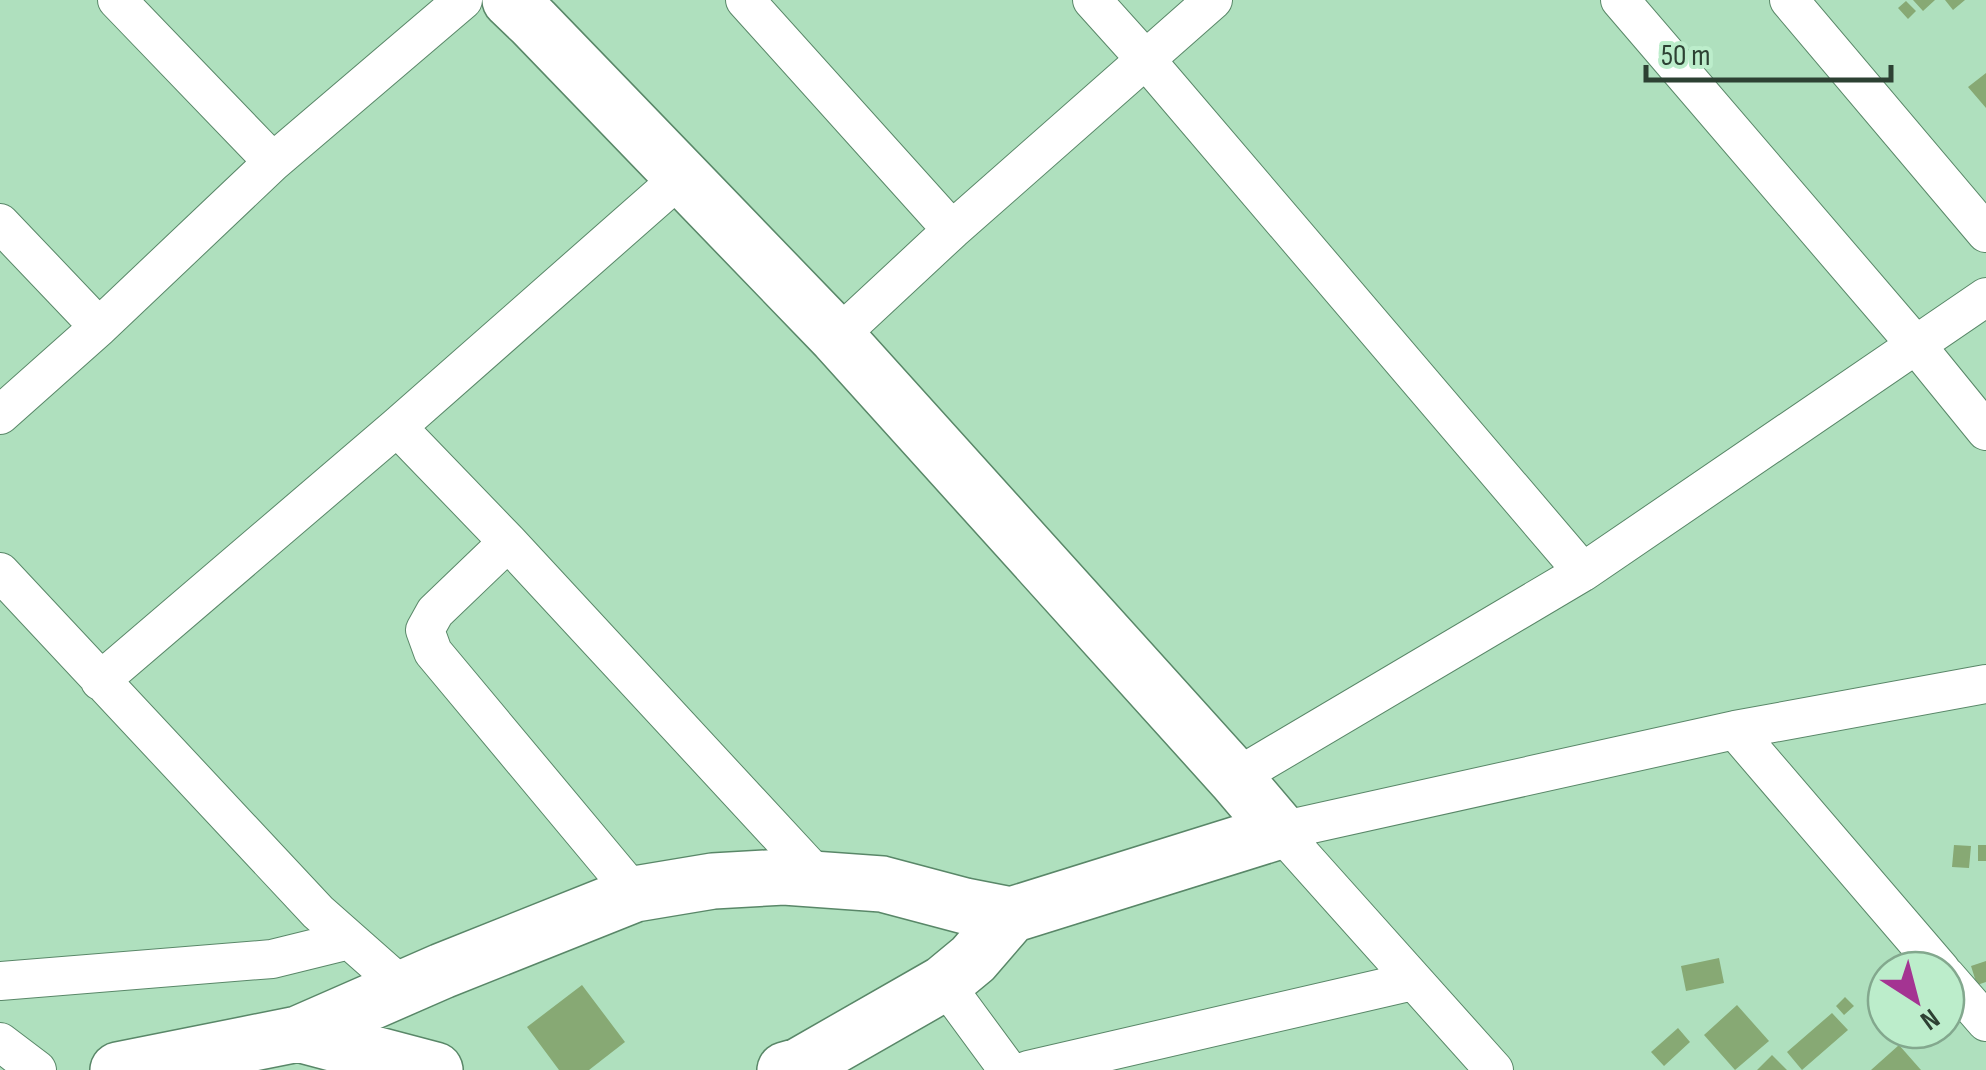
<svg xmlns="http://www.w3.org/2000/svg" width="1986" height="1070" font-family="'Sofia Sans Condensed',sans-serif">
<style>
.building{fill:#87a974}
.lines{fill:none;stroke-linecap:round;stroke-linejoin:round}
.street-casing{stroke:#598768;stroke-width:40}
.secondary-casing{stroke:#598768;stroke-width:58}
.street{stroke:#fff;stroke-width:38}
.secondary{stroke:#fff;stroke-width:55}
</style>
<rect width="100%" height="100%" fill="#afe0be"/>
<path class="building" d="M1913,0h22l-12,11z
M1945,0h20l-12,10z
M1906,1l10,10 -8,8 -10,-11z
M1986,73v35l-18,-21z
M1954,845l17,1 -2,22 -17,-1z
M1978,845h8v16h-8z
M1719,958l5,25 -38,8 -5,-25z
M1986,961v21l-9,3 -6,-19z
M582,985l43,57 -36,28h-30l-32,-43z
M1845,997l9,9 -10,9 -8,-9z
M1737,1005l32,36 -34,29 -31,-35z
M1832,1013l16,17 -46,40 -15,-18z
M1678,1028l12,14 -26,24 -13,-14z
M1899,1045l22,25h-50z
M1772,1055l15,15h-30z"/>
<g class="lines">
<g class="street-casing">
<path id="street" d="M117,0l156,162
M745,0l207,230
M1092,0l54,60 437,512
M1620,0l296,345 70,86
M1789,0l197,233
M0,223l99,104
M837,337l115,-107 261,-230
M0,415l99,-88 174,-165 190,-162
M397,427l111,115 313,338
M508,542l-73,70 -10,18 8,22 202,242
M0,572l318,340 86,76
M100,681l297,-254 284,-250
M1735,730l206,240
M1235,778l348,-206 403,-275
M1946,976l40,46
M0,981l272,-22 77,-19
M944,983l64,87
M0,1042l37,28
M1028,1070l385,-89
M1494,1070l-214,-239 455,-101 251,-46"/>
</g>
<g class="secondary-casing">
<path id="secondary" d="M298,1034l137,36
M118,1070l180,-36 144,-63 193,-77 78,-13 71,-4 98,7 83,22 46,9 269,-84 -45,-53 -398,-441 -304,-315 -23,-22
M785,1070l14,-4 145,-83 29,-24 38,-44"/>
</g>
<use href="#street" class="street"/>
<use href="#secondary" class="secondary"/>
</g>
<g transform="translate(1916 1000) rotate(144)"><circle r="48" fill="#bcedcb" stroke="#83a88e" stroke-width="2.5"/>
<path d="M0-8L18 38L0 25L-18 38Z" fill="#a43492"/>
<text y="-15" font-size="28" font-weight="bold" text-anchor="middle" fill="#2d4133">N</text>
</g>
<path d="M1646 65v15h245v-15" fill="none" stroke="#2d4133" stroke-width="5"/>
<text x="1661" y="65" font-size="30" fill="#2d4133" stroke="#bcedcb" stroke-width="8" paint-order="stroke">50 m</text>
</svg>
